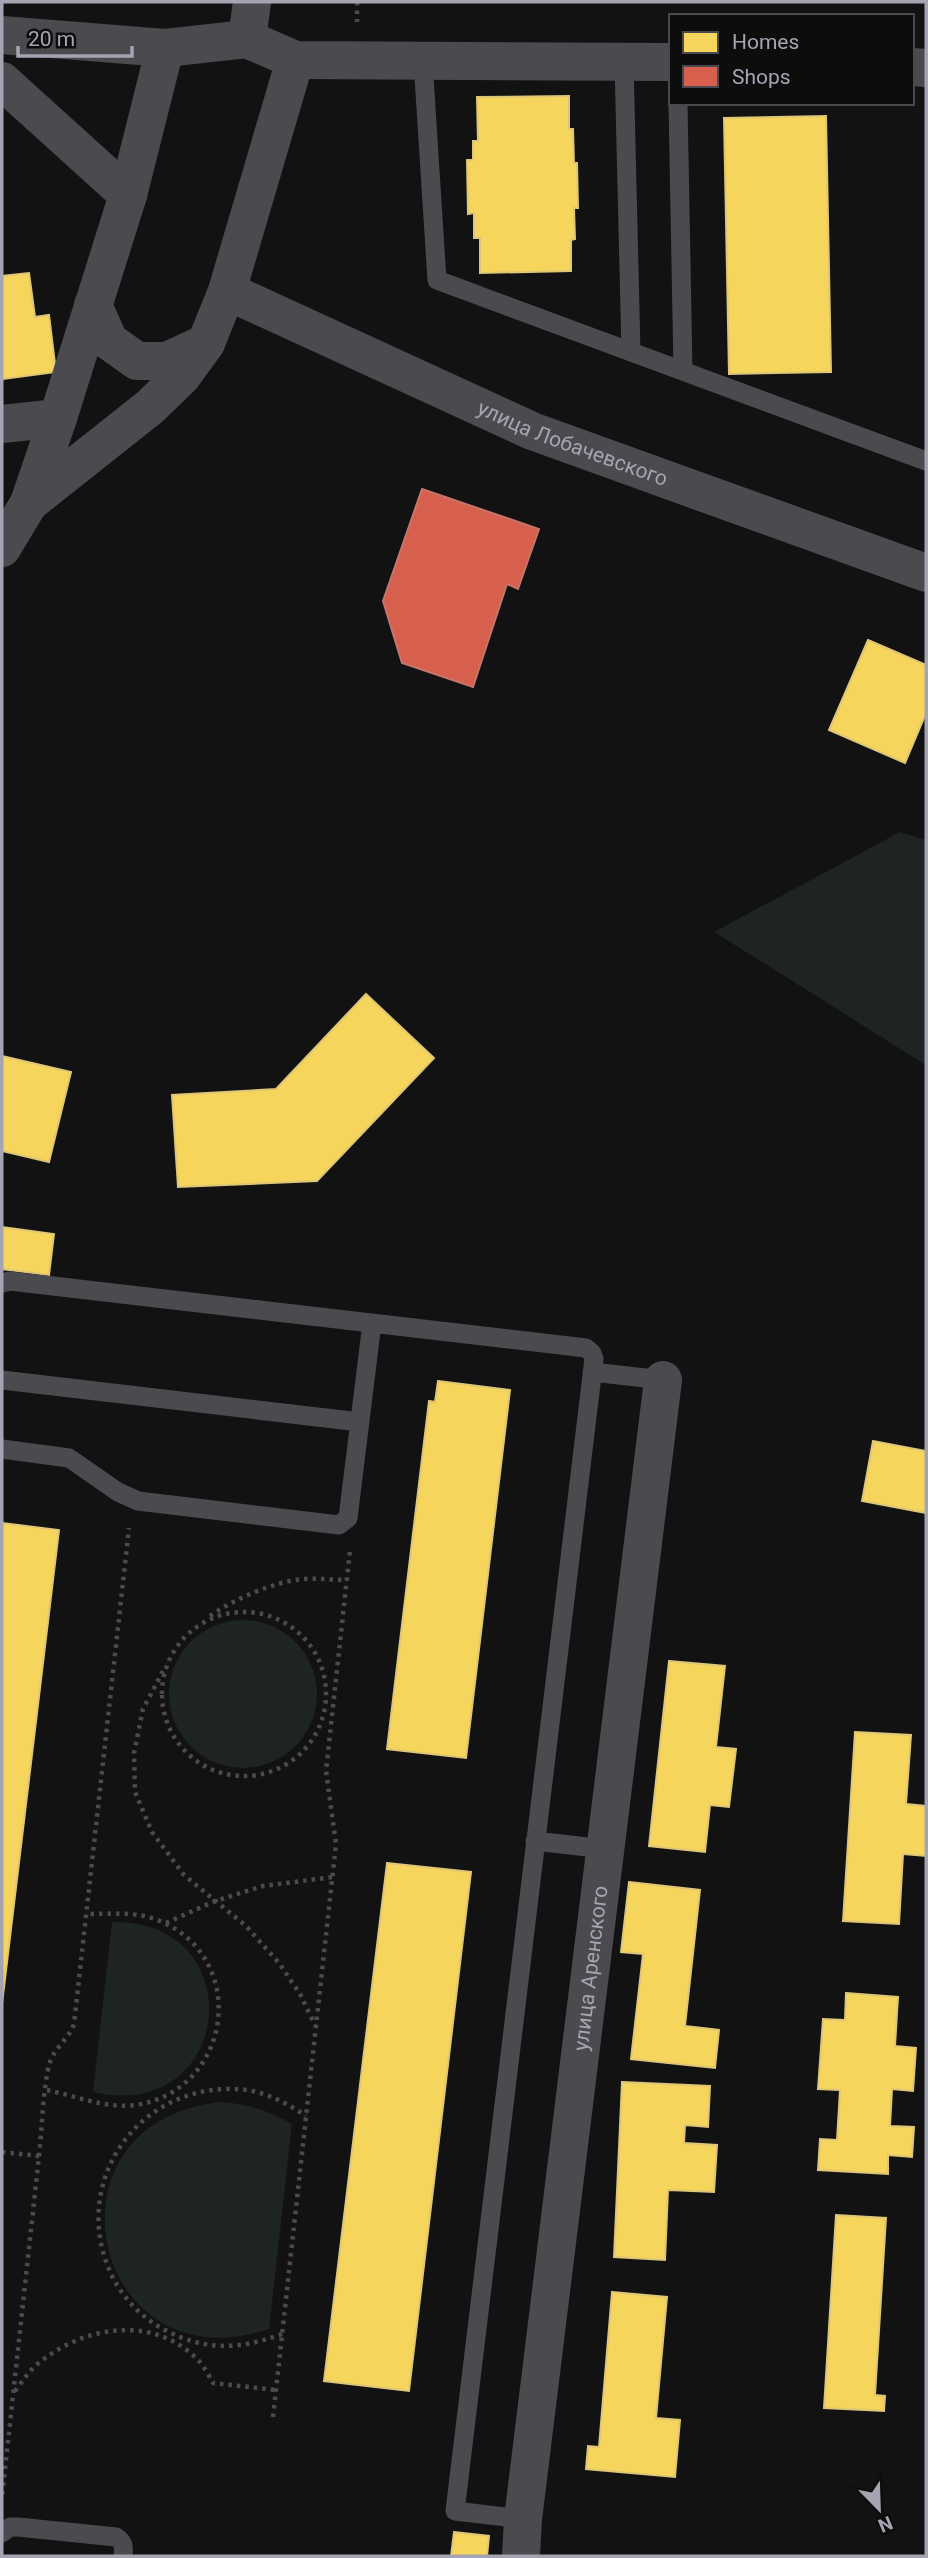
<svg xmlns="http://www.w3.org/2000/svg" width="928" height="2558" font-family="Roboto,sans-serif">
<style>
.green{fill:#1e2422}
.homes{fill:#f6d55c;stroke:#dec676;stroke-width:2}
.shops{fill:#d6604d;stroke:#c7746b;stroke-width:2}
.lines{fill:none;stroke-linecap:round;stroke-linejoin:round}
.path{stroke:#4b4b4f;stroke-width:4.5;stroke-dasharray:3.5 5;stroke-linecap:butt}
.service{stroke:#4b4a4e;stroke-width:19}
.minor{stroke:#4b4a4e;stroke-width:38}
.labels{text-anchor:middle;stroke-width:7;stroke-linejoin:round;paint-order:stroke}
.street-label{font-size:21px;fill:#a5a4b2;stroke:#0d0d0e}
</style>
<rect width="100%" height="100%" fill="#121213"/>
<path class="green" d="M900,832l26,8v225l-212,-133z
M169 1694a74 74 0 1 1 148 0a74 74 0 1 1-148 0Z
M112,1922c143,-2 121,203 -19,170z
M222,2102c27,2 47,9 70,22l-23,205c-179,60 -236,-209 -47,-227z"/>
<path class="homes" d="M569,96v33h4l1,34h3l1,45h-4l1,31 -4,1v31l-91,2v-35h-6v-25l-6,1 -1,-54h6v-19h5l-1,-44z
M826,116l5,256 -102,2 -5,-256z
M29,273l6,44 14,-2 7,57 -54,7v-103z
M868,640l58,25v48l-21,50 -76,-33z
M366,994l68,64 -117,123 -139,6 -6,-92 104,-6z
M2,1056l69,16 -22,90 -47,-11z
M2,1227l52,7 -5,41 -47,-6z
M438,1381l72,9 -44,368 -79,-9 42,-348 6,1z
M873,1441l53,10v62l-64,-12z
M2,1523l57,7 -57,474z
M669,1661l56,5 -9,81 20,2 -7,58 -19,-2 -5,47 -56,-6z
M855,1732l56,3 -5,69 20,2v50l-23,-2 -4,70 -56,-3z
M387,1863l84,9 -62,519 -85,-10z
M629,1882l71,8 -15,136 34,4 -4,38 -84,-9 12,-105 -22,-2z
M846,1993l52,4 -3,49 21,2 -3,43 -21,-2 -2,37 24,1 -2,30 -24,-2v19l-70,-4 2,-31 17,1 3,-50 -22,-1 5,-70 22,1z
M622,2082l88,4 -2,41 -23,-2 -1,18 33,2 -3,47 -46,-2 -3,70 -51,-3z
M836,2215l50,3 -11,177 10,1 -1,15 -60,-3z
M612,2292l55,5 -11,121 24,2 -5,57 -89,-8 2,-23 11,1z
M454,2532l35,4 -2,20h-36z"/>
<path class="shops" d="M422,489l117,40 -21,60 -11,-5 -34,103 -71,-24 -19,-62z"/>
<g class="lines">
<path class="path" d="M357,2v20
M162 1694a82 82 0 1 1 164 0a82 82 0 1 1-164 0Z
M210,1616c24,-17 63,-34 93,-37 14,-1 29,1 44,1
M163,1671l-20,38 -9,44 1,39 17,40 32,43 62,51 33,37 21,31 15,31
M166,1923l49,-22 48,-15 70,-9
M47,2090c28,6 60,19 89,15 96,-15 114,-146 24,-184 -23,-10 -49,-7 -74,-7
M2,2152l37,4 -37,341
M39,2156c3,-25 4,-72 11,-94 5,-15 19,-23 24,-38l55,-496
M282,2334c-43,16 -76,17 -117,-4 -22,-11 -40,-30 -52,-52 -45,-90 20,-191 120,-189 27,0 51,12 73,27
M15,2391c8,-10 15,-22 25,-29 46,-37 114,-47 158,-2 6,6 11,16 15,23l63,7
M273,2417l63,-573 -10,-73 24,-221"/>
<path class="service" d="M423,61l14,219 489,181
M624,62l7,290
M678,103l5,268
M2,1283l8,-2 576,67 6,5 2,6 -139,1152 68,8
M592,1372l71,8
M2,1380l358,42
M2,1449l67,9 49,34 20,9 201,24 9,-7 24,-195
M535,1841l70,8
M2,2533l8,-6h8l98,10c8,5 8,10 7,19"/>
<g class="minor">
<path d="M2,35l163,13 82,-9 48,21 376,2"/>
<path d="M247,39l5,-37"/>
<path d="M912,67l14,1"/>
<path d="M2,81l126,114"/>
<path id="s1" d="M227,291l305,140 394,142"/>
<path d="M93,305l16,36 28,20h30l39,-18"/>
<path d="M2,424l56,-6"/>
<path d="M29,503l121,-96 32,-31 24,-33 21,-52 68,-231"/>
<path d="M2,548l27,-45 29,-85 70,-223 37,-147"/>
<path id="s2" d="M521,2556l2,-37 140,-1139"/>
</g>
</g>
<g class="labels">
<g class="street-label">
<text dy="7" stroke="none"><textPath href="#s1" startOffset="378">улица Лобачевского</textPath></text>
<text dy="7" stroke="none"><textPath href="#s2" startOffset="592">улица Аренского</textPath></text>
</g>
</g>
<rect width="928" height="2558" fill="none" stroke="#a5a4b2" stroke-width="7"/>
<rect x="669" y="14" width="245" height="91" fill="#0d0d0e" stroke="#4a4950" stroke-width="2"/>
<rect x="683" y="32" width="35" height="21" fill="#f6d55c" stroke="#4a4950" stroke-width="2"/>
<text x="732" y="49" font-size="21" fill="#a5a4b2">Homes</text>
<rect x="683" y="66" width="35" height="21" fill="#d6604d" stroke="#4a4950" stroke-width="2"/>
<text x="732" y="84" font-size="21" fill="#a5a4b2">Shops</text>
<g transform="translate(879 2509) rotate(157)" stroke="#0d0d0e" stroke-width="5" paint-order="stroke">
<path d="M0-5L12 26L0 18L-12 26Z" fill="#a5a4b2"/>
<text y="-10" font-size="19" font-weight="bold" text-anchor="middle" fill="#a5a4b2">N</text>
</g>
<path d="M18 46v10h114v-10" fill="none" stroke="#a5a4b2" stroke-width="3.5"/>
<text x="28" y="46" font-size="21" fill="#a5a4b2" stroke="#0d0d0e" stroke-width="5" paint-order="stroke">20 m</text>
</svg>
